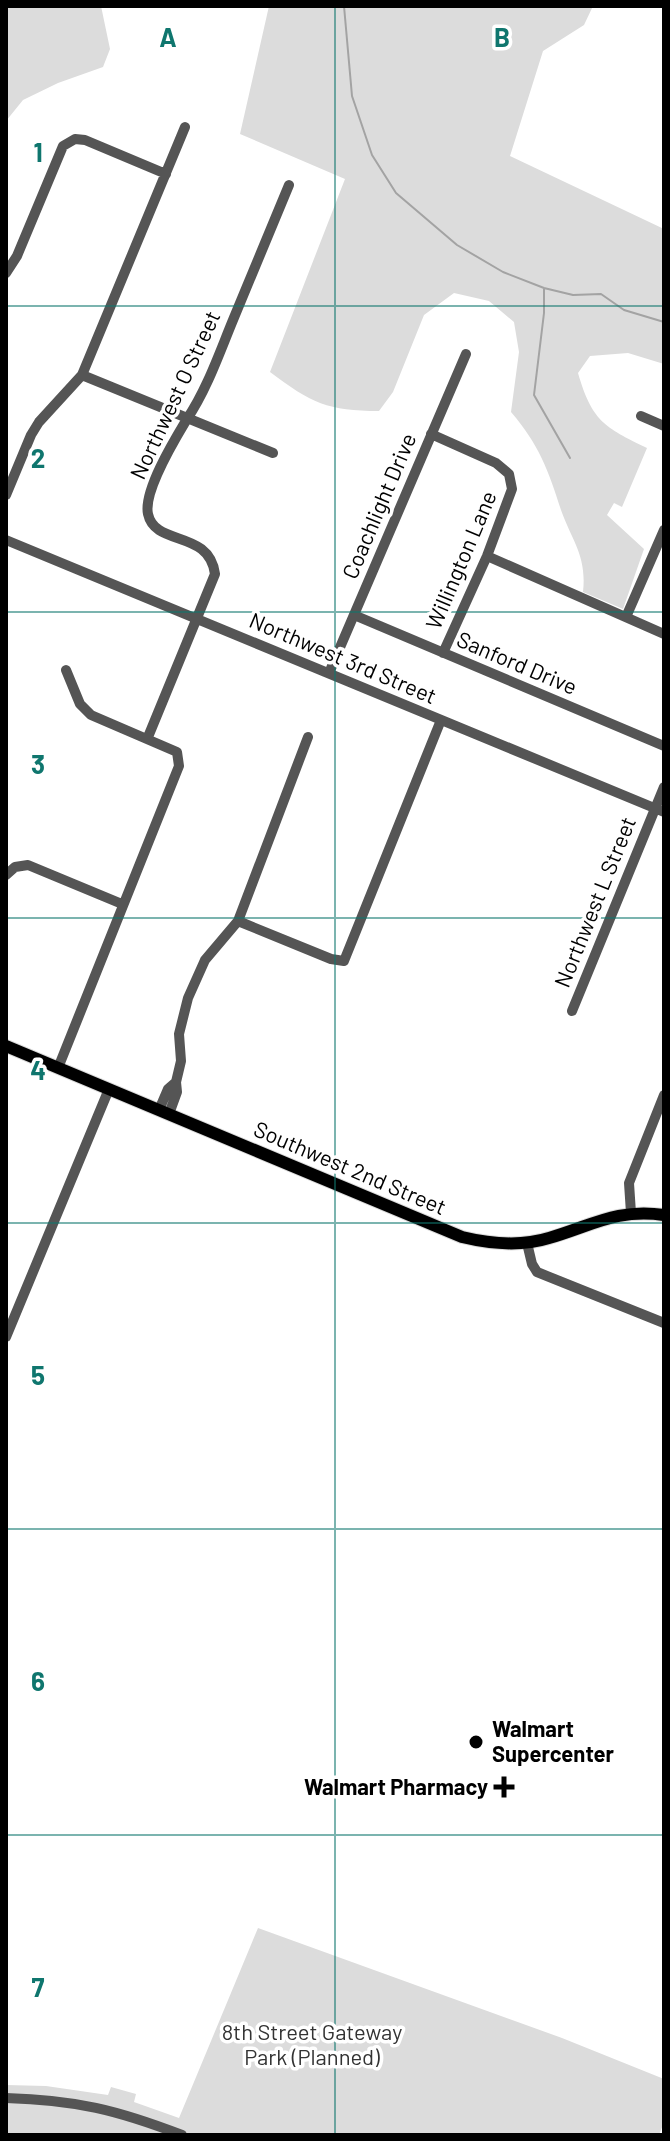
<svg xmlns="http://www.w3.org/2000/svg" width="670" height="2141" font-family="Barlow,sans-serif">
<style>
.green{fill:#dcdcdc}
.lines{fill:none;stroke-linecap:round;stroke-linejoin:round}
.stream{stroke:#a3a3a3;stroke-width:2}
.major-casing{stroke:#dbdbdb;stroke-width:14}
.minor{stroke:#555;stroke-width:10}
.major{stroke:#000;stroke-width:12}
.grid{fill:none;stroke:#0f766e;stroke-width:2;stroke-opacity:0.55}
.poi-dot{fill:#000;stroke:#fff;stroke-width:3}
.labels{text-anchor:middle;stroke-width:7;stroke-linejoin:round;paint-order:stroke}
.street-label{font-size:22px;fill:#000;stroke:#fff}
.poi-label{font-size:22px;font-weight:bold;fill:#000;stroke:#fff;text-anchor:start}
.park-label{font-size:22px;fill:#333;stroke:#fff}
.grid-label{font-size:26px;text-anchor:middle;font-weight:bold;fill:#0f766e;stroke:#fff;stroke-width:7;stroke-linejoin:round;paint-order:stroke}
</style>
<rect width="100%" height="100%" fill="#fff"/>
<path class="green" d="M6,6h95l9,43 -7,18 -45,16 -35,17 -17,21z
M269,6h324l-9,19 -41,26 -33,105 154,73v135l-36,-11 -38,3 -12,17c14,48 26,54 69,75l-25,59 -8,-4 -7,12 37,34 -21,60 -40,-17c4,-36 -11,-51 -22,-82 -13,-41 -22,-65 -50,-98l8,-60 -5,-30 -25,-21 -35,-8 -30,22 -31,77 -14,19c-51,0 -68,-8 -109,-39l75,-193 -105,-45z
M258,1928l304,110 102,41v43l-5,13h-653v-50l40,1 62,9 3,-8 25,7 -2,8 45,16z"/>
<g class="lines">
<path class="stream" d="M344,6l8,90 20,59 24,38 61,52 46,27 41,16 29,7 28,-1 23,16 40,12
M544,289v24l-10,82 36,63"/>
<g class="major-casing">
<path id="major" d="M6,1046l456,191c29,7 58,10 87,1 42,-12 68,-30 115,-23"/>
</g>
<path class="minor" d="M6,273l11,-17 46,-110 12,-7 10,1 81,34
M82,375l191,78
M641,416l23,10
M431,434l65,29 13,11 3,15 -25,67 -44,97
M6,495l25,-60 8,-13 43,-47 103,-248
M6,540l658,272
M487,556l177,78
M354,615l310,131
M626,617l38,-87
M329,673l137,-319
M148,737l67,-163c-6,-45 -60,-27 -67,-60 -5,-23 27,-75 39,-95 20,-30 32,-65 46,-99 19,-45 37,-90 56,-135
M6,875l9,-8 13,-2 94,39
M238,921l93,38 13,2 97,-241
M572,1011l92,-224
M58,1068l121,-302 -2,-14 -86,-37 -11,-11 -14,-34
M159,1110l9,-21 8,-7
M169,1114l8,-22 -1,-10 5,-21 -2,-27 9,-36 17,-38 33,-39 70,-184
M631,1213l-2,-30 35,-88
M527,1243l5,21 5,8 127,51
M6,1337l103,-248
M6,2098c70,2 111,12 176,37"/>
<use href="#major" class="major"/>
</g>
<path class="grid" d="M335,6v2129M6,306h658M6,612h658M6,918h658M6,1223h658M6,1529h658M6,1835h658"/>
<g class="poi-dot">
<circle cx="476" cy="1742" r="8"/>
<path d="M500 1775h8v8h8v8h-8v8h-8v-8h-8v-8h8z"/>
</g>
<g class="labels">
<g class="street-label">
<text transform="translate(175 395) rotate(-65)" y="8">Northwest O Street</text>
<text transform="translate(379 506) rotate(-67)" y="8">Coachlight Drive</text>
<text transform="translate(461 560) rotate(-67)" y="8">Willington Lane</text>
<text transform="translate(343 658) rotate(23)" y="8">Northwest 3rd Street</text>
<text transform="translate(517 663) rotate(23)" y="8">Sanford Drive</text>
<text transform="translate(595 902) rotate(-68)" y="8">Northwest L Street</text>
<text transform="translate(350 1168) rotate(23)" y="8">Southwest 2nd Street</text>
</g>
<g class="poi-label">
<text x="492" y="1737">Walmart<tspan x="492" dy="25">Supercenter</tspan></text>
<text x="488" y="1795" text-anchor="end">Walmart Pharmacy</text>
</g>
<g class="park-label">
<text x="312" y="2040">8th Street Gateway<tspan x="312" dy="25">Park (Planned)</tspan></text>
</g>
</g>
<g class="grid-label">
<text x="168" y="47">A</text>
<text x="502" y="47">B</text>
<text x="38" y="162">1</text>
<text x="38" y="468">2</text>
<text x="38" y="774">3</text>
<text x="38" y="1080">4</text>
<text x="38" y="1385">5</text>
<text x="38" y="1691">6</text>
<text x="38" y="1997">7</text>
</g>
<rect width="670" height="2141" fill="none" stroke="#000000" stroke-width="16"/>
</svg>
